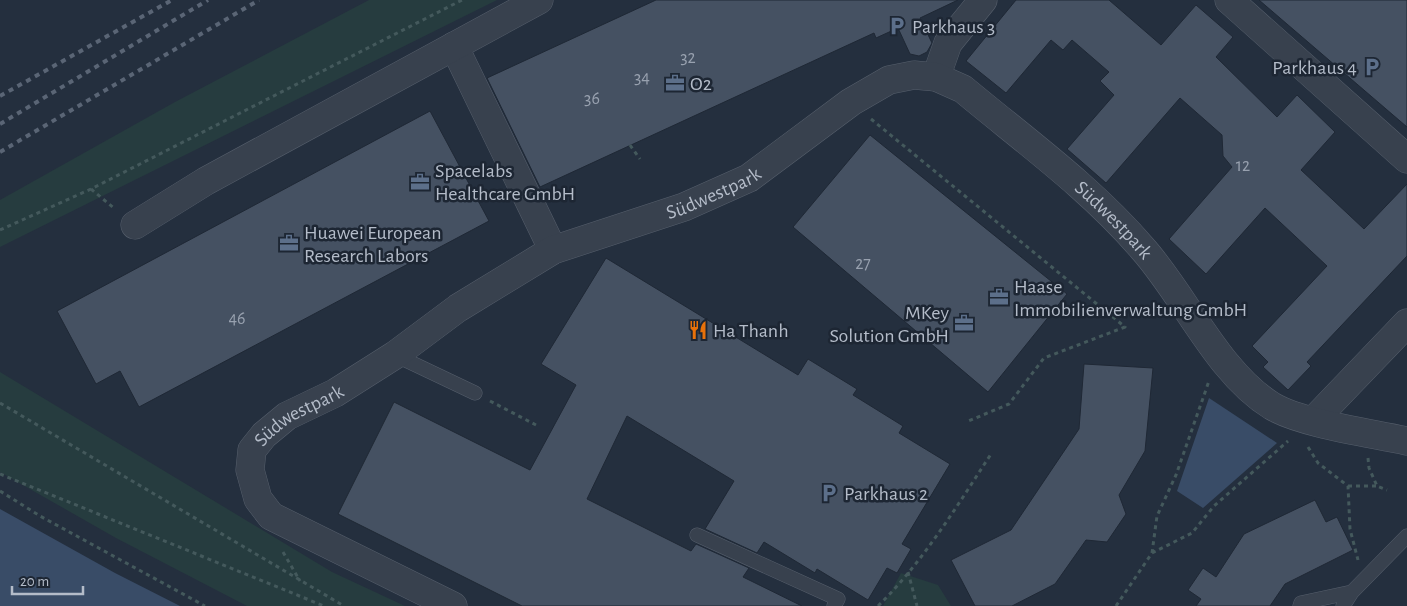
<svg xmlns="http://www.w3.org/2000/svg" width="1407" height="606" font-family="'Alegreya Sans',sans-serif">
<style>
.green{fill:#263c3f}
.water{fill:#394c67}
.building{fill:#455162;stroke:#1f2835}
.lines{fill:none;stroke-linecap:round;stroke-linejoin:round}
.lane-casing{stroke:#565f6c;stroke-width:15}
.street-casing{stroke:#565f6c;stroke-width:29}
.path{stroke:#44595c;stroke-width:3;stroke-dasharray:4 4;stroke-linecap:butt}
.lane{stroke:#38414e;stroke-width:14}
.street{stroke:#38414e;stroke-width:28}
.rail{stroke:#5a6575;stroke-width:4;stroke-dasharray:5 5;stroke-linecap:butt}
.labels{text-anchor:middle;stroke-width:5;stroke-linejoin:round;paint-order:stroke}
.number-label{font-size:18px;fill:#98a1af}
.poi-label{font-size:20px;fill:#b4bcc9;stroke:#1d2633;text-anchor:start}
.street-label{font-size:20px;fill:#b4bcc9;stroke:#1d2633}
</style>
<rect width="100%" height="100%" fill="#242f3e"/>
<path class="green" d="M369,0h128l-497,247v-47l175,-98z
M0,372l332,200 73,34h-158l-131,-68 -116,-66z
M901,573l37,12 13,21h-68z"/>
<path class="water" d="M1209,398l68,45 -74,65 -26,-17z
M0,509l115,64 65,33h-180z"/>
<path class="building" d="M656,0h302l-38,18 12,25 -5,9 -8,4 -9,-2 -12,-26 -22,10 -2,-5 -334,154 -53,-109z
M1016,0h93l52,45 35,-40 37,32 -17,20 61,60 20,-22 38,37 -34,38 63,59 43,-45v72l-100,106 4,4 -23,24 -25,-23 5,-5 -16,-16 75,-80 -62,-58 -59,66 -37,-35 63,-72 -9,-11 -1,-21 -42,-37 -74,85 -39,-34 47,-54 -14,-14 9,-9 -37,-32 -9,10 -12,-10 -45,53 -40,-32z
M1259,0h148v127z
M430,111l59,110 -350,186 -19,-36 -24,13 -39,-73z
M870,135l197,159 -79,98 -195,-165z
M606,258l192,117 10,-16 49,30 -4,6 50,31 -4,7 51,31 -48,80 9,5 -14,24 -10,-5 -19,32 -51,-31 -2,4 -51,-31 -7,11 -52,-24 29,-48 -107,-65 -40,83 104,52 5,-7 53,24 -6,9 59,29h-280l-184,-92 56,-112 136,68 46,-85 -35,-21z
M1084,364l69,4 -8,83 -26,44 7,19 -19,28 -21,-2 -31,44 -43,22h-37l-24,-46 60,-30 68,-101z
M1315,500l11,22 11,-5 16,33 -68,34 -15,22h-74l5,-7 -13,-9 15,-22 13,9 28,-43z"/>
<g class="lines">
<g class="lane-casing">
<path id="lane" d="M395,355l80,38
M697,535l141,64 -4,7
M1300,606l1,-3 51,-11
M1343,606l9,-14 55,-56"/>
</g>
<g class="street-casing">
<g id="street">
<path d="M1229,0l178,159"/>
<path d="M454,46l99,204"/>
<path d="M936,77l12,-34 35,-43"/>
<path d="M135,225l71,-44 333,-181"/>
<path d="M1314,420l93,-97"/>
<path id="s1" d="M453,606l-182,-90 -13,-17 -8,-29 2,-20 12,-15 23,-19 48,-23 60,-38 63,-47 95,-58 131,-43 65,-29 102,-76 38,-22 25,-5 22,2 27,12c61,51 128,99 180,160 42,47 75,124 129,157 31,18 99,27 135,35"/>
</g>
</g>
<path class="path" d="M871,119l254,208 -81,31 -35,46 -43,18
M630,145l10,14
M91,189l24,20
M0,230l91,-41 371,-189
M490,401l46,24
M0,403l344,203
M1308,447l10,16 30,23 2,43 8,31
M1368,458l1,10 8,18 10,4
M0,474l324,132
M1348,486h28
M0,491l40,25 165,90
M283,552l17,29
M1152,553l40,-20 22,-27 74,-65
M908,572l9,34
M878,606c45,-44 79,-100 113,-152
M1116,606l36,-53 5,-37 19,-41 33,-94"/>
<use href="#lane" class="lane"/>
<use href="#street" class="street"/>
<path class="rail" d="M0,96l172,-96
M0,124l208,-124
M0,152l259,-152"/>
</g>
<defs>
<g id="parking-bare" transform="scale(1.5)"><path d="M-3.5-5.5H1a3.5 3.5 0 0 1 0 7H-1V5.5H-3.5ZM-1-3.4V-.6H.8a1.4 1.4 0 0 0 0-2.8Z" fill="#5c6f8a" stroke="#1d2633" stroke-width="2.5" paint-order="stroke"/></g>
<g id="office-bare" transform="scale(1.5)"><path d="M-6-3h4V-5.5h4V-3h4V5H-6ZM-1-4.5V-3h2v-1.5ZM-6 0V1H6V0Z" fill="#5c6f8a" stroke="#1d2633" stroke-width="2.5" paint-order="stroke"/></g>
<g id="restaurant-bare" transform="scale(1.5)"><path d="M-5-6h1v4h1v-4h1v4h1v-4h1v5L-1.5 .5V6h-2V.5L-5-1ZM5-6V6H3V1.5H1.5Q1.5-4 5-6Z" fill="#e8710a" stroke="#1d2633" stroke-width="2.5" paint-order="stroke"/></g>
</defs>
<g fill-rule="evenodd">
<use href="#parking-bare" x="897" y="26"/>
<use href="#parking-bare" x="1372" y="67"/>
<use href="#office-bare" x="675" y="83"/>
<use href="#office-bare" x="420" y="182"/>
<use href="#office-bare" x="289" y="243"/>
<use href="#office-bare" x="999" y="297"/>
<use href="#office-bare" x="964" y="323"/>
<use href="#restaurant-bare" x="698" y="330"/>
<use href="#parking-bare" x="829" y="493"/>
</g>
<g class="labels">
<g class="number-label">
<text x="688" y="63">32</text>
<text x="642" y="83">34</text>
<text x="592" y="104">36</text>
<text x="1243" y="171">12</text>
<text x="863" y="269">27</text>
<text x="237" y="324">46</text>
</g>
<g class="poi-label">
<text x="912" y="33">Parkhaus 3</text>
<text x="1357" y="74" text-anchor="end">Parkhaus 4</text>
<text x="690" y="90">O2</text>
<text x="435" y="177">Spacelabs<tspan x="435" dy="23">Healthcare GmbH</tspan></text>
<text x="304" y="239">Huawei European<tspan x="304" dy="23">Research Labors</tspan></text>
<text x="1014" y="293">Haase<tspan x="1014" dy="23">Immobilienverwaltung GmbH</tspan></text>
<text x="949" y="319" text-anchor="end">MKey<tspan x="949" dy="23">Solution GmbH</tspan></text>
<text x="713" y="337">Ha Thanh</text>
<text x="844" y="500">Parkhaus 2</text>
</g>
<g class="street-label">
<text dy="7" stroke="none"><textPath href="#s1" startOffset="808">Südwestpark</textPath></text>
<text dy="7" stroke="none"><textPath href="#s1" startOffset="1295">Südwestpark</textPath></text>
<text dy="7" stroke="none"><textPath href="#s1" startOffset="334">Südwestpark</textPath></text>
</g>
</g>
<path d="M12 586v8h71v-8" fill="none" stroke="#b4bcc9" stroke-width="2.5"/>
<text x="20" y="586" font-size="15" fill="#b4bcc9" stroke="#1d2633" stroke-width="4" paint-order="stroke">20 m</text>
</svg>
